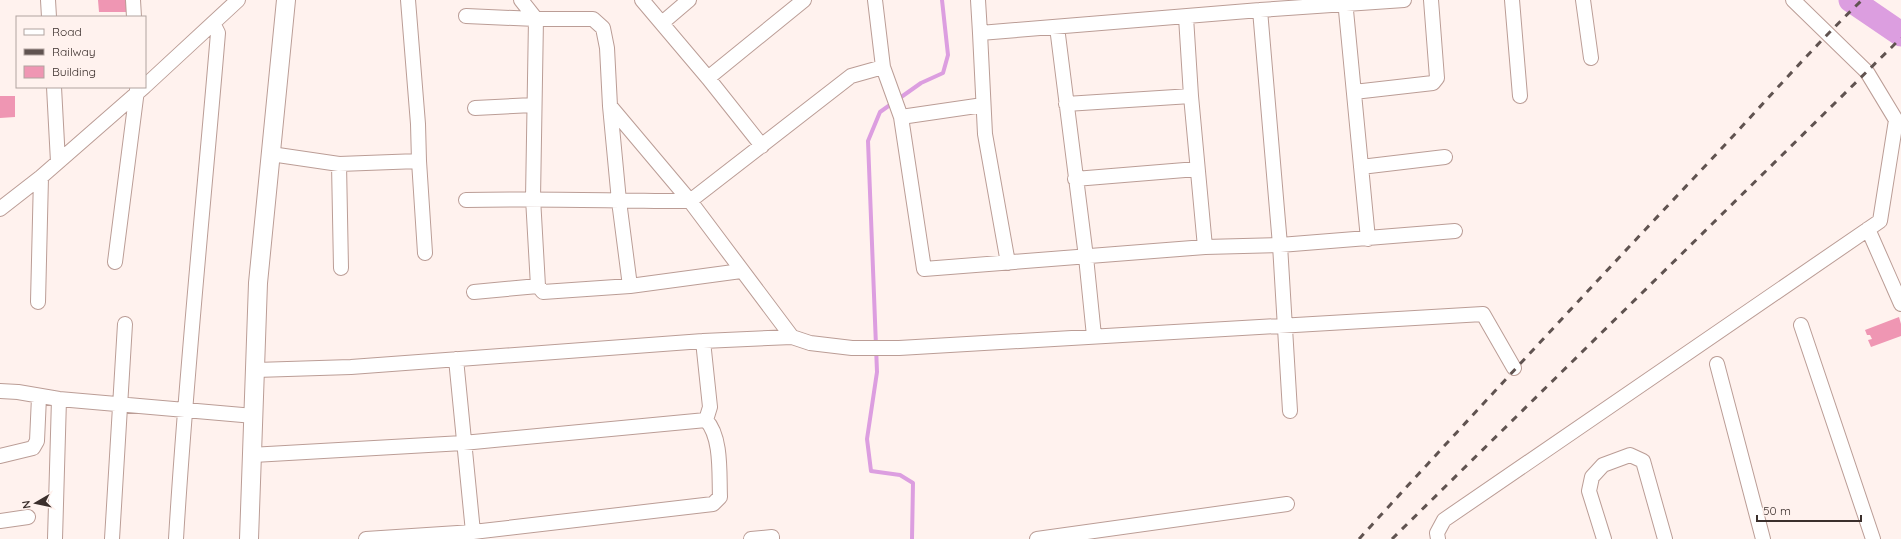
<svg xmlns="http://www.w3.org/2000/svg" width="1901" height="539" font-family="Quicksand,sans-serif">
<style>
.lines{fill:none;stroke-linecap:round;stroke-linejoin:round}
.stream{stroke:#dc9ee0;stroke-width:4}
.river{stroke:#dc9ee0;stroke-width:25}
.building{fill:#ef96b3}
.minor-casing{stroke:#bb9d96;stroke-width:16}
.major-casing{stroke:#bb9d96;stroke-width:20}
.minor{stroke:#fff;stroke-width:14}
.major{stroke:#fff;stroke-width:18}
.rail{stroke:#605350;stroke-width:3;stroke-dasharray:7 7;stroke-linecap:butt}
</style>
<rect width="100%" height="100%" fill="#fff2ee"/>
<g class="lines">
<path class="stream" d="M912,539l1,-56 -13,-8 -29,-4 -4,-32 10,-67 -9,-231 12,-29 41,-29 22,-10 5,-18 -6,-55"/>
<path class="river" d="M1851,0l50,34"/>
</g>
<path class="building" d="M98,0h31l1,12h-31z
M0,96h15v21l-15,1z
M1899,317l2,7v12l-30,11 -3,-7 4,-1 -2,-4h-3l-2,-5z"/>
<g class="lines">
<g class="minor-casing">
<path id="minor" d="M48,0l1,17
M133,0l1,17
M521,0l15,19
M642,0l66,78 54,68
M875,0l8,67 18,50 23,152 281,-22 75,-2 175,-14
M978,0l2,33 280,-23 144,-10
M1345,0l23,239
M1512,0l8,96
M1583,0l8,58
M1260,10l20,235 10,166
M466,16l70,3
M1186,17l5,79 14,151
M662,23l27,-23
M1057,27l29,230 8,79
M980,33l5,101 23,129
M708,78l96,-78
M145,86l93,-86
M54,87l4,75
M1354,92l79,-9 4,-5 -6,-78
M1066,104l125,-8
M610,106l9,95 11,85
M475,108l58,-3
M901,117l82,-12
M271,154l68,10 80,-3 -1,-37 -10,-124
M419,161l6,92
M339,164l2,104
M1361,167l84,-10
M1075,179l122,-10
M466,200c75,-2 149,1 224,1l-80,-95 -3,-58 -4,-20 -10,-9h-57l-3,179 5,88 5,6 87,-6 111,-15
M0,209l41,-32 103,-90
M1868,229l33,75
M115,262l22,-172
M474,292l64,-6
M38,302l3,-125
M1801,325l72,214
M792,337l-102,-136 161,-125 32,-9
M456,359l17,173
M1717,364l46,175
M256,370l95,-3 352,-26 89,-4 18,6 42,5h47l584,-34 31,54
M0,391l18,1 41,7 195,17
M252,455l211,-12 243,-23 4,-13 -7,-66
M0,456l33,-8 4,-7 2,-44
M0,521l28,-4
M55,539l4,-140
M112,539l13,-215
M176,539c10,-169 28,-338 42,-506l-5,-10
M366,539l107,-7 240,-28 7,-7c-1,-23 2,-60 -14,-77
M751,539l21,-2v2
M1037,539l250,-35
M1438,539l-1,-6 7,-13 436,-299 16,-101 -29,-48 -74,-72
M1604,539l-15,-48 3,-14 11,-12 27,-10 13,6 22,78"/>
</g>
<g class="major-casing">
<path id="major" d="M249,539l9,-256 28,-283"/>
</g>
<use href="#minor" class="minor"/>
<use href="#major" class="major"/>
<path class="rail" d="M1359,539c115,-126 231,-251 348,-375 52,-55 101,-112 155,-164
M1392,539l509,-501"/>
</g>
<rect x="16" y="16" width="130" height="72" fill="#fff2ee" stroke="#b1a4a0"/>
<rect x="24" y="29" width="20" height="6" fill="#ffffff" stroke="#b1a4a0"/>
<text x="52" y="36" font-size="12" fill="#3b2f2c">Road</text>
<rect x="24" y="49" width="20" height="6" fill="#605350" stroke="#b1a4a0"/>
<text x="52" y="56" font-size="12" fill="#3b2f2c">Railway</text>
<rect x="24" y="66" width="20" height="12" fill="#ef96b3" stroke="#b1a4a0"/>
<text x="52" y="76" font-size="12" fill="#3b2f2c">Building</text>
<g transform="translate(36 503) rotate(261)" stroke="#fff2ee" stroke-width="3" paint-order="stroke">
<path d="M0-3L7 15L0 10L-7 15Z" fill="#3b2f2c"/>
<text y="-6" font-size="11" font-weight="bold" text-anchor="middle" fill="#3b2f2c">N</text>
</g>
<path d="M1757 515v6h104v-6" fill="none" stroke="#3b2f2c" stroke-width="2"/>
<text x="1763" y="515" font-size="12" fill="#3b2f2c" stroke="#fff2ee" stroke-width="3" paint-order="stroke">50 m</text>
</svg>
